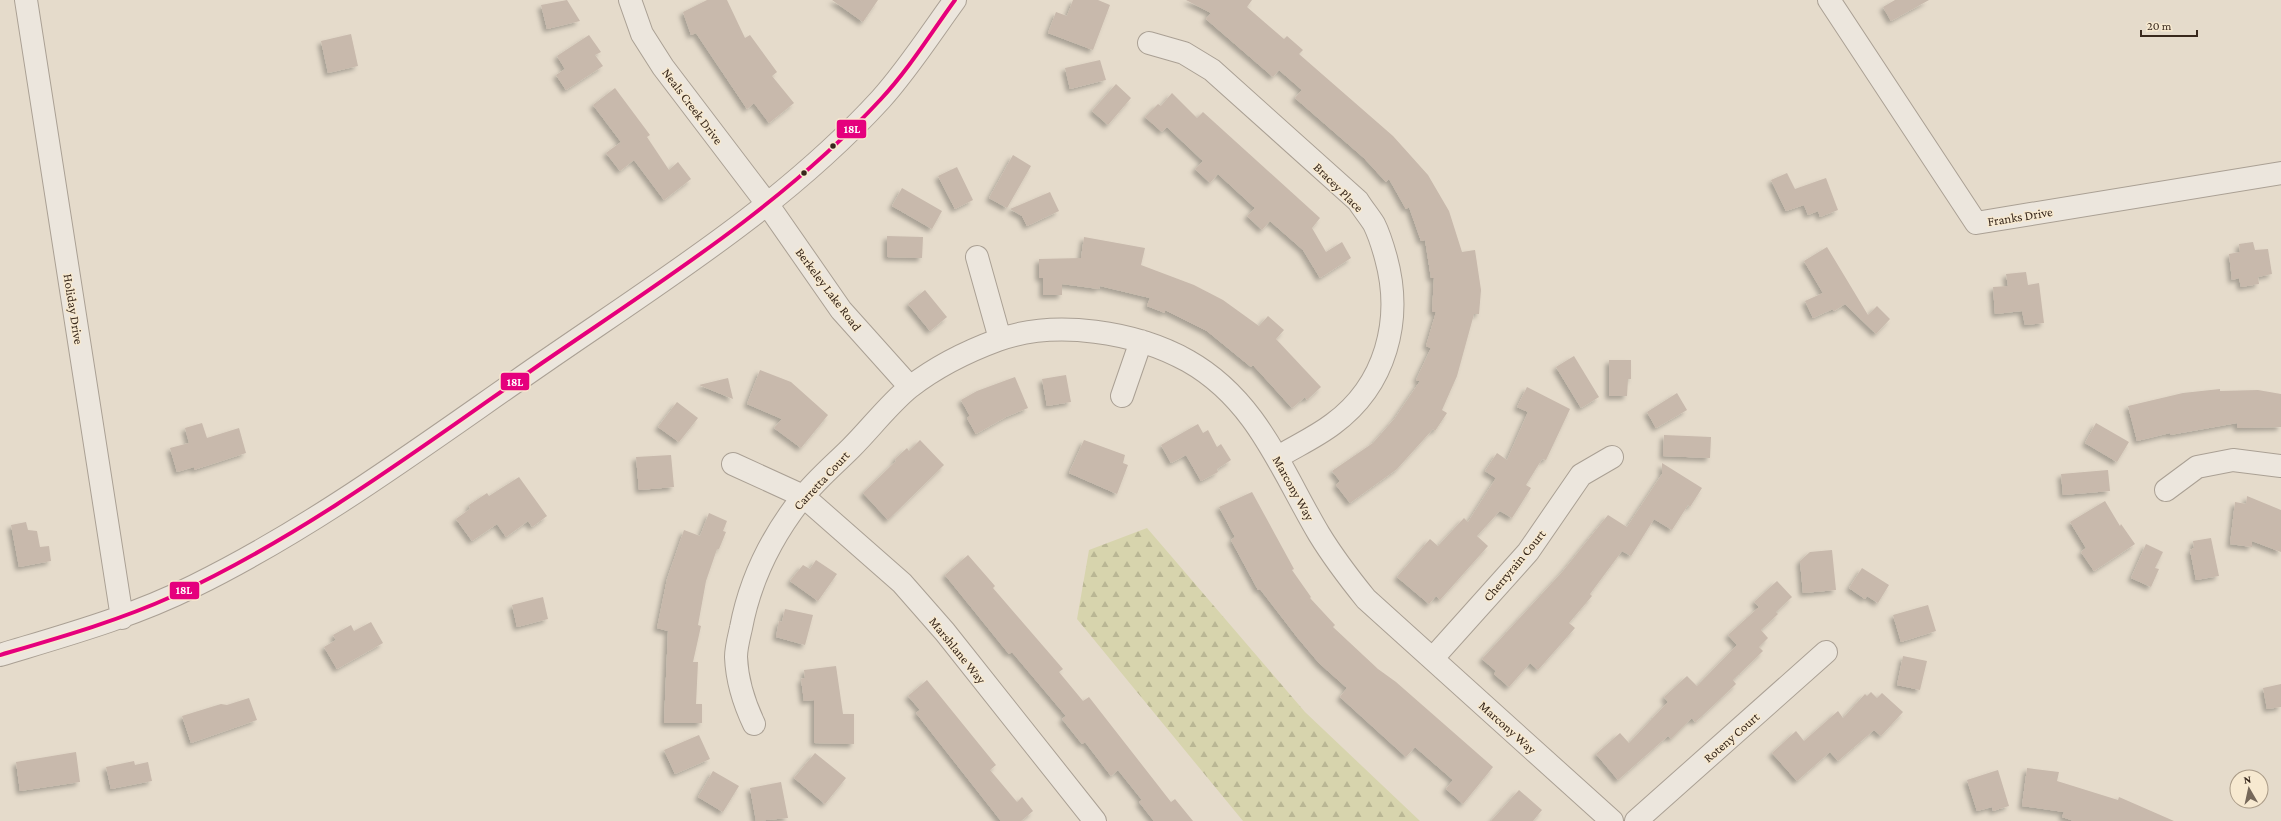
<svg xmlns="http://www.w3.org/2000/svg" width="2281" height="821" font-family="'Crimson Pro',serif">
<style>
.forest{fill:url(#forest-firs)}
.building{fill:#c8b9ac;filter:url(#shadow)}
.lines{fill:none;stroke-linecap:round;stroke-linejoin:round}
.minor-casing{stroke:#aaa094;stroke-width:24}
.minor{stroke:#ece6dd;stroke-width:22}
.bus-1-casing{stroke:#f7e9d0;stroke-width:7}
.bus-1{stroke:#e5007d;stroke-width:4}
.bus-dot{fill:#38281c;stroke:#f7e9d0;stroke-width:1.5}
.labels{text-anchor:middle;stroke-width:3;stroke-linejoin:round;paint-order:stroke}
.street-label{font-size:13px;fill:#38281c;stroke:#f7e9d0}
.line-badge{stroke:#f7e9d0;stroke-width:1.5}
.badge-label{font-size:11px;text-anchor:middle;font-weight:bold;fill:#fff}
</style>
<defs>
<pattern id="forest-firs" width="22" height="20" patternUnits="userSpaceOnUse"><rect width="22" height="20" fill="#d7d4ad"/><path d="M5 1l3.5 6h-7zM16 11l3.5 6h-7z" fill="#b9b694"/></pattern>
<filter id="shadow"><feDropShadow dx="-3.5" dy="3.5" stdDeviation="2" flood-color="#0004"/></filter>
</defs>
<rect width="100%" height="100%" fill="#e5dbcb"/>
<path class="forest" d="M1147,528l158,184 115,109h-177l-166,-202 12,-69z"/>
<path class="building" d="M567,0l13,21 -33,8 -6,-24z
M707,0h20l18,38 5,-3 27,37 -5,4 22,27 -25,20 -15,-20 -7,6 -51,-76 -5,2 -8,-23z
M832,0h46l-15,22z
M1073,0h25l12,5 -17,45 -45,-17 8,-21 11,4z
M1186,0h66l-5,7 37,32 3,-3 16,14 -4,4 94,82 35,39 21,36 13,41 13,-2 6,40 -2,24h-5l-17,62 -15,34 5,3 -12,18 -2,-2 -36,40 -47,34 -14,-18 4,-4 -8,-10 41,-28 22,-25 25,-37 -4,-1 15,-32 -5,-2 10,-34h-4l2,-34h-3l-6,-38 -4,1 -12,-34 -3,2 -17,-30 -3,3 -22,-24 -69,-60 7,-8 -23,-20 -6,7 -67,-58 5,-6z
M1895,0h34l-38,21 -8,-14z
M351,34l7,32 -30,7 -7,-32z
M589,35l12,17 -6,3 8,11 -37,24 -10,-15 9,-6 -8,-13z
M1100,60l6,20 -36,9 -5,-21z
M1116,84l15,14 -23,27 -16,-14z
M615,88l35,47 -3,2 22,33 9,-8 13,17 -27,21 -30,-40 -14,11 -14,-18 15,-11 -28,-37z
M1172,93l25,25 6,-6 117,106 -8,10 14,24 16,-10 9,16 -31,20 -17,-28 -33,-29 -8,9 -15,-14 8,-8 -37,-34 -8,9 -15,-14 8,-8 -36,-34 -5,5 -17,-15 13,-13 3,2z
M1013,155l18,11 -24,42 -18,-10z
M957,167l16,33 -18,9 -17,-33z
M1787,173l8,16 31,-11 12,32 -18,7 -2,-6 -10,4 -4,-10 -18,6 -15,-31z
M902,188l40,23 -10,18 -40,-23z
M1050,192l9,19 -32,15 -5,-10 -12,-7z
M887,236l36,1 -1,21 -35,-1z
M1084,237l61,11 -4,17 53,20 29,15 36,26 9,-10 16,14 -8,9 45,48 -14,13 -2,-3 -13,11 -39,-43 -2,2 -44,-36 -42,-21v3l-18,-7 3,-8 -50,-12 -1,3 -37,-5v11h-19v-17h-4v-19l42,-1z
M2253,242l2,8 13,-1 4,25 -14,3 1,7 -18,3 -2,-9 -7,2 -3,-26 11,-2 -1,-8z
M1827,247l41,68 9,-9 13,13 -14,15 -31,-30 -11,7 -1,-2 -20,9 -8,-17 18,-8 -19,-32z
M2026,272l2,13 11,-2 5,40 -19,2 -3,-14 -27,3 -2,-27 15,-1 -2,-12z
M925,290l22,27 -17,14 -22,-27z
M1574,356l25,41 -18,11 -25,-41z
M1609,360h22v19h-3l-1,17h-18z
M760,370l31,12 37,33 -27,33 -27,-20 8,-9 -35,-15z
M1066,375l5,27 -24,4 -5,-27z
M1015,377l13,31 -22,9 -30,17 -9,-16 3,-2 -9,-16 16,-9z
M728,378l5,21 -34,-14z
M1527,387l43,22 -24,51 -4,-1 -16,26 5,3 -19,30 -12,-7 -3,3 -20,22 11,10 -48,54 -4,-4 -7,8 -32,-27 33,-38 8,7 26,-28 4,4 28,-44 -11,-7 12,-18 10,7 21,-48 -11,-5z
M2220,389v2l38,-1 23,4v33l-44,1v-5l-67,12v-2l-33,8 -9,-35 55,-13z
M1677,393l10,17 -31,18 -9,-16z
M677,402l21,16 -19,24 -21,-15z
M202,423l5,15 32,-10 7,25 -52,17v-3l-17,5 -7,-24 19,-5 -4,-15z
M2096,423l33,19 -12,20 -32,-19z
M1198,424l5,9 5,-3 9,17 4,-3 10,16 -14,9 1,3 -17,9 -15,-26 -15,8 -10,-18z
M1664,435l47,2 -1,21 -47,-2z
M920,440l24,25 -56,55 -25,-27 33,-32 -1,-2 12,-11 2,3z
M1084,440l41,15 -2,8 5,2 -11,29 -48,-21z
M671,455l3,32 -35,3 -3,-33z
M1662,463l40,25 -12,19 -2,-2 -16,25 -18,-11 -23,37 -9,-5 -32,43 2,2 -23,27 6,5 -37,42 -8,-7 -21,24 -15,-13 2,-3 -14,-12 81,-88 45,-56 19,12 35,-53z
M2108,470l2,21 -47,4 -2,-21z
M519,477l28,39 -15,11 -4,-6 -22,16 -9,-13 -25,17 -16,-22 14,-10 -1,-4 18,-12 2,3z
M1252,492l42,77 -2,1 19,27 -1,1 25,27 -2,2 45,42 18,13 97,85 -30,37 -17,-15 7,-9 -38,-33 -9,10 -66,-60 7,-9 -28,-25 -22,-26 -37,-48 -2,1 -27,-50 4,-3 -16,-30z
M2247,496l34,14v42l-29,-11v6l-22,-3 5,-42 11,2z
M2105,501l15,25 1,-2 14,20 -41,27 -13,-19 5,-4 -16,-26z
M709,513l18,8 -4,10 3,1 -7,17h-2l-11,32 -8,44 3,1 -8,36h5l-2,42h6v19h-38l4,-92 -11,-3 10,-49 17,-49 16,6z
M26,522l2,8 9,1 3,16 9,-1 2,15 -32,6 -8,-42z
M2211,538l8,38 -23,4 -6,-30 4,-2 -1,-7z
M2146,544l17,8 -8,16 4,1 -8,18 -20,-9z
M1832,550l4,40 -33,3 -3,-32 10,-9z
M968,555l27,31 -2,2 70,81 -4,3 24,29 6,-4 82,105 4,-3 18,22h-39l-15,-19 3,-2 -24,-30 -7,6 -26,-34 -3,2 -20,-25 4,-3 -54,-64 -3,2 -64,-79z
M816,560l21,14 -19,27 -28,-20 13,-16 7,4z
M1862,568l27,17 -11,18 -11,-7 -2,3 -16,-11z
M1777,581l15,16 -16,15 2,2 -17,16 7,8 -9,9 4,4 -30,29 3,4 -35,33 -6,5 -3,-4 -21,21 -3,-3 -7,6 -43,38 -22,-26 24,-21 9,10 39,-41 -4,-5 23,-21 10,10 40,-41 -9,-10 31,-28 -5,-5z
M543,597l5,22 -31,8 -5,-22z
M1928,605l8,26 -35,11 -8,-27z
M785,609l28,6 -8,30 -29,-8 3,-16 3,1z
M371,622l12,21 -46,26 -13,-22 12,-7 -3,-5 18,-10 3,6z
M1903,656l24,5 -7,29 -23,-5z
M836,666l7,48h11v30l-40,-1v-43l-10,1 -3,-22 4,-1 -1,-8z
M927,680l69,85 -6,5 27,32 5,-5 11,14 -12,10h-20l-85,-108 4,-3 -12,-14z
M2281,684v23l-14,2 -4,-21z
M1871,692l6,6 5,-5 21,19 -22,24 -7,-6 -36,31 -8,-9 -33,29 -25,-28 24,-22 8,10 34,-30 5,7 22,-24 2,2z
M249,698l8,22 -66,23 -9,-27 39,-12 6,1z
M699,735l11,24 -35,15 -11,-24z
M76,752l4,30 -60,9 -4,-29z
M815,753l31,25 -21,26 -31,-26z
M134,761l1,4 13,-3 4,19 -41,8 -5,-22z
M2027,768l32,4 -2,9 61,19 1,-3 55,24h-100l-12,-4 2,-5 -42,-6z
M1998,770l11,36 -16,5 -1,-4 -15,4 -10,-31z
M713,771l26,15 -16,26 -25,-15z
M781,782l7,36 -32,3 -6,-33z
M1519,790l23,20 -9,11h-42z"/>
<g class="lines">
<g class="minor-casing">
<path id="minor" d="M26,0l96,618
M630,0l12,34 21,33 105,138 73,105 69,77
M1829,0l147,223 305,-50
M1149,43l35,10 28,17 146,131c5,8 11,15 16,23 5,10 9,23 12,34 17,62 0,127 -53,166 -17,13 -37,22 -55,33
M977,257l23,82
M1122,396l19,-55
M733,464l70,32 99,87 43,49 150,189
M2166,490l31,-23 36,-7 48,6
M0,655c66,-20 132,-38 194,-69 126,-62 238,-147 353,-226 116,-80 238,-156 334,-261 27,-30 50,-66 74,-99
M1433,658l95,-106 53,-77 31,-18
M754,724c-10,-21 -17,-43 -18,-67 0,-9 3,-20 5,-29 9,-48 31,-92 61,-130 14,-18 33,-34 49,-50 20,-20 38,-44 59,-61 26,-20 58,-36 88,-47 58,-21 138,-8 190,21 69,39 93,109 131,173 14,23 30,44 47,65l246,222
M1636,821l190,-169"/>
</g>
<use href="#minor" class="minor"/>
<g class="bus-1-casing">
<path id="bus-1" d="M0,655c58,-17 118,-34 173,-59 132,-61 250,-150 369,-233 118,-81 241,-158 339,-264 28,-30 50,-66 74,-99"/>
</g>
<use href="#bus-1" class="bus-1"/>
</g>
<g class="bus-dot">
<circle cx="833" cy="146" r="3.5"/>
<circle cx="804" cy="173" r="3.5"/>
</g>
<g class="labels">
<g class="street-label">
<text transform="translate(693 106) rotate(53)" y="5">Neals Creek Drive</text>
<text transform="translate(1339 187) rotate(45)" y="5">Bracey Place</text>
<text transform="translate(2020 216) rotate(-9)" y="5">Franks Drive</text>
<text transform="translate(829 289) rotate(53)" y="5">Berkeley Lake Road</text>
<text transform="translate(74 309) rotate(81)" y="5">Holiday Drive</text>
<text transform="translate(821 480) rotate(-47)" y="5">Carretta Court</text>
<text transform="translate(1294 488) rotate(61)" y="5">Marcony Way</text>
<text transform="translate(1514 565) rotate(-50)" y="5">Cherryrain Court</text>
<text transform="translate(958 650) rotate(51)" y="5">Marshlane Way</text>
<text transform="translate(1508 727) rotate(42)" y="5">Marcony Way</text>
<text transform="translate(1731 737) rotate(-41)" y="5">Roteny Court</text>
</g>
</g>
<g class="line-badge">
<rect x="836" y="119" width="31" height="20" rx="4" fill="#e5007d"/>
<rect x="500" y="372" width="30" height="19" rx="4" fill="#e5007d"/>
<rect x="169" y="581" width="31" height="19" rx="4" fill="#e5007d"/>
</g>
<g class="badge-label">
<text x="852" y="133">18L</text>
<text x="515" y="386">18L</text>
<text x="184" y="594">18L</text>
</g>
<g transform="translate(2249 789) rotate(351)"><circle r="19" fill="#f7e9d0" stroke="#ab9c88"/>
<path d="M0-3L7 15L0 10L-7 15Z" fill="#756759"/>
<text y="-6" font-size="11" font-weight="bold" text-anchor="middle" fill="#38281c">N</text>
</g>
<path d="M2141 30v6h56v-6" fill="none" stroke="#38281c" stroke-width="2"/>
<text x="2147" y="30" font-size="12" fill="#38281c" stroke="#f7e9d0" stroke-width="3" paint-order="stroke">20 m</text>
</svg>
